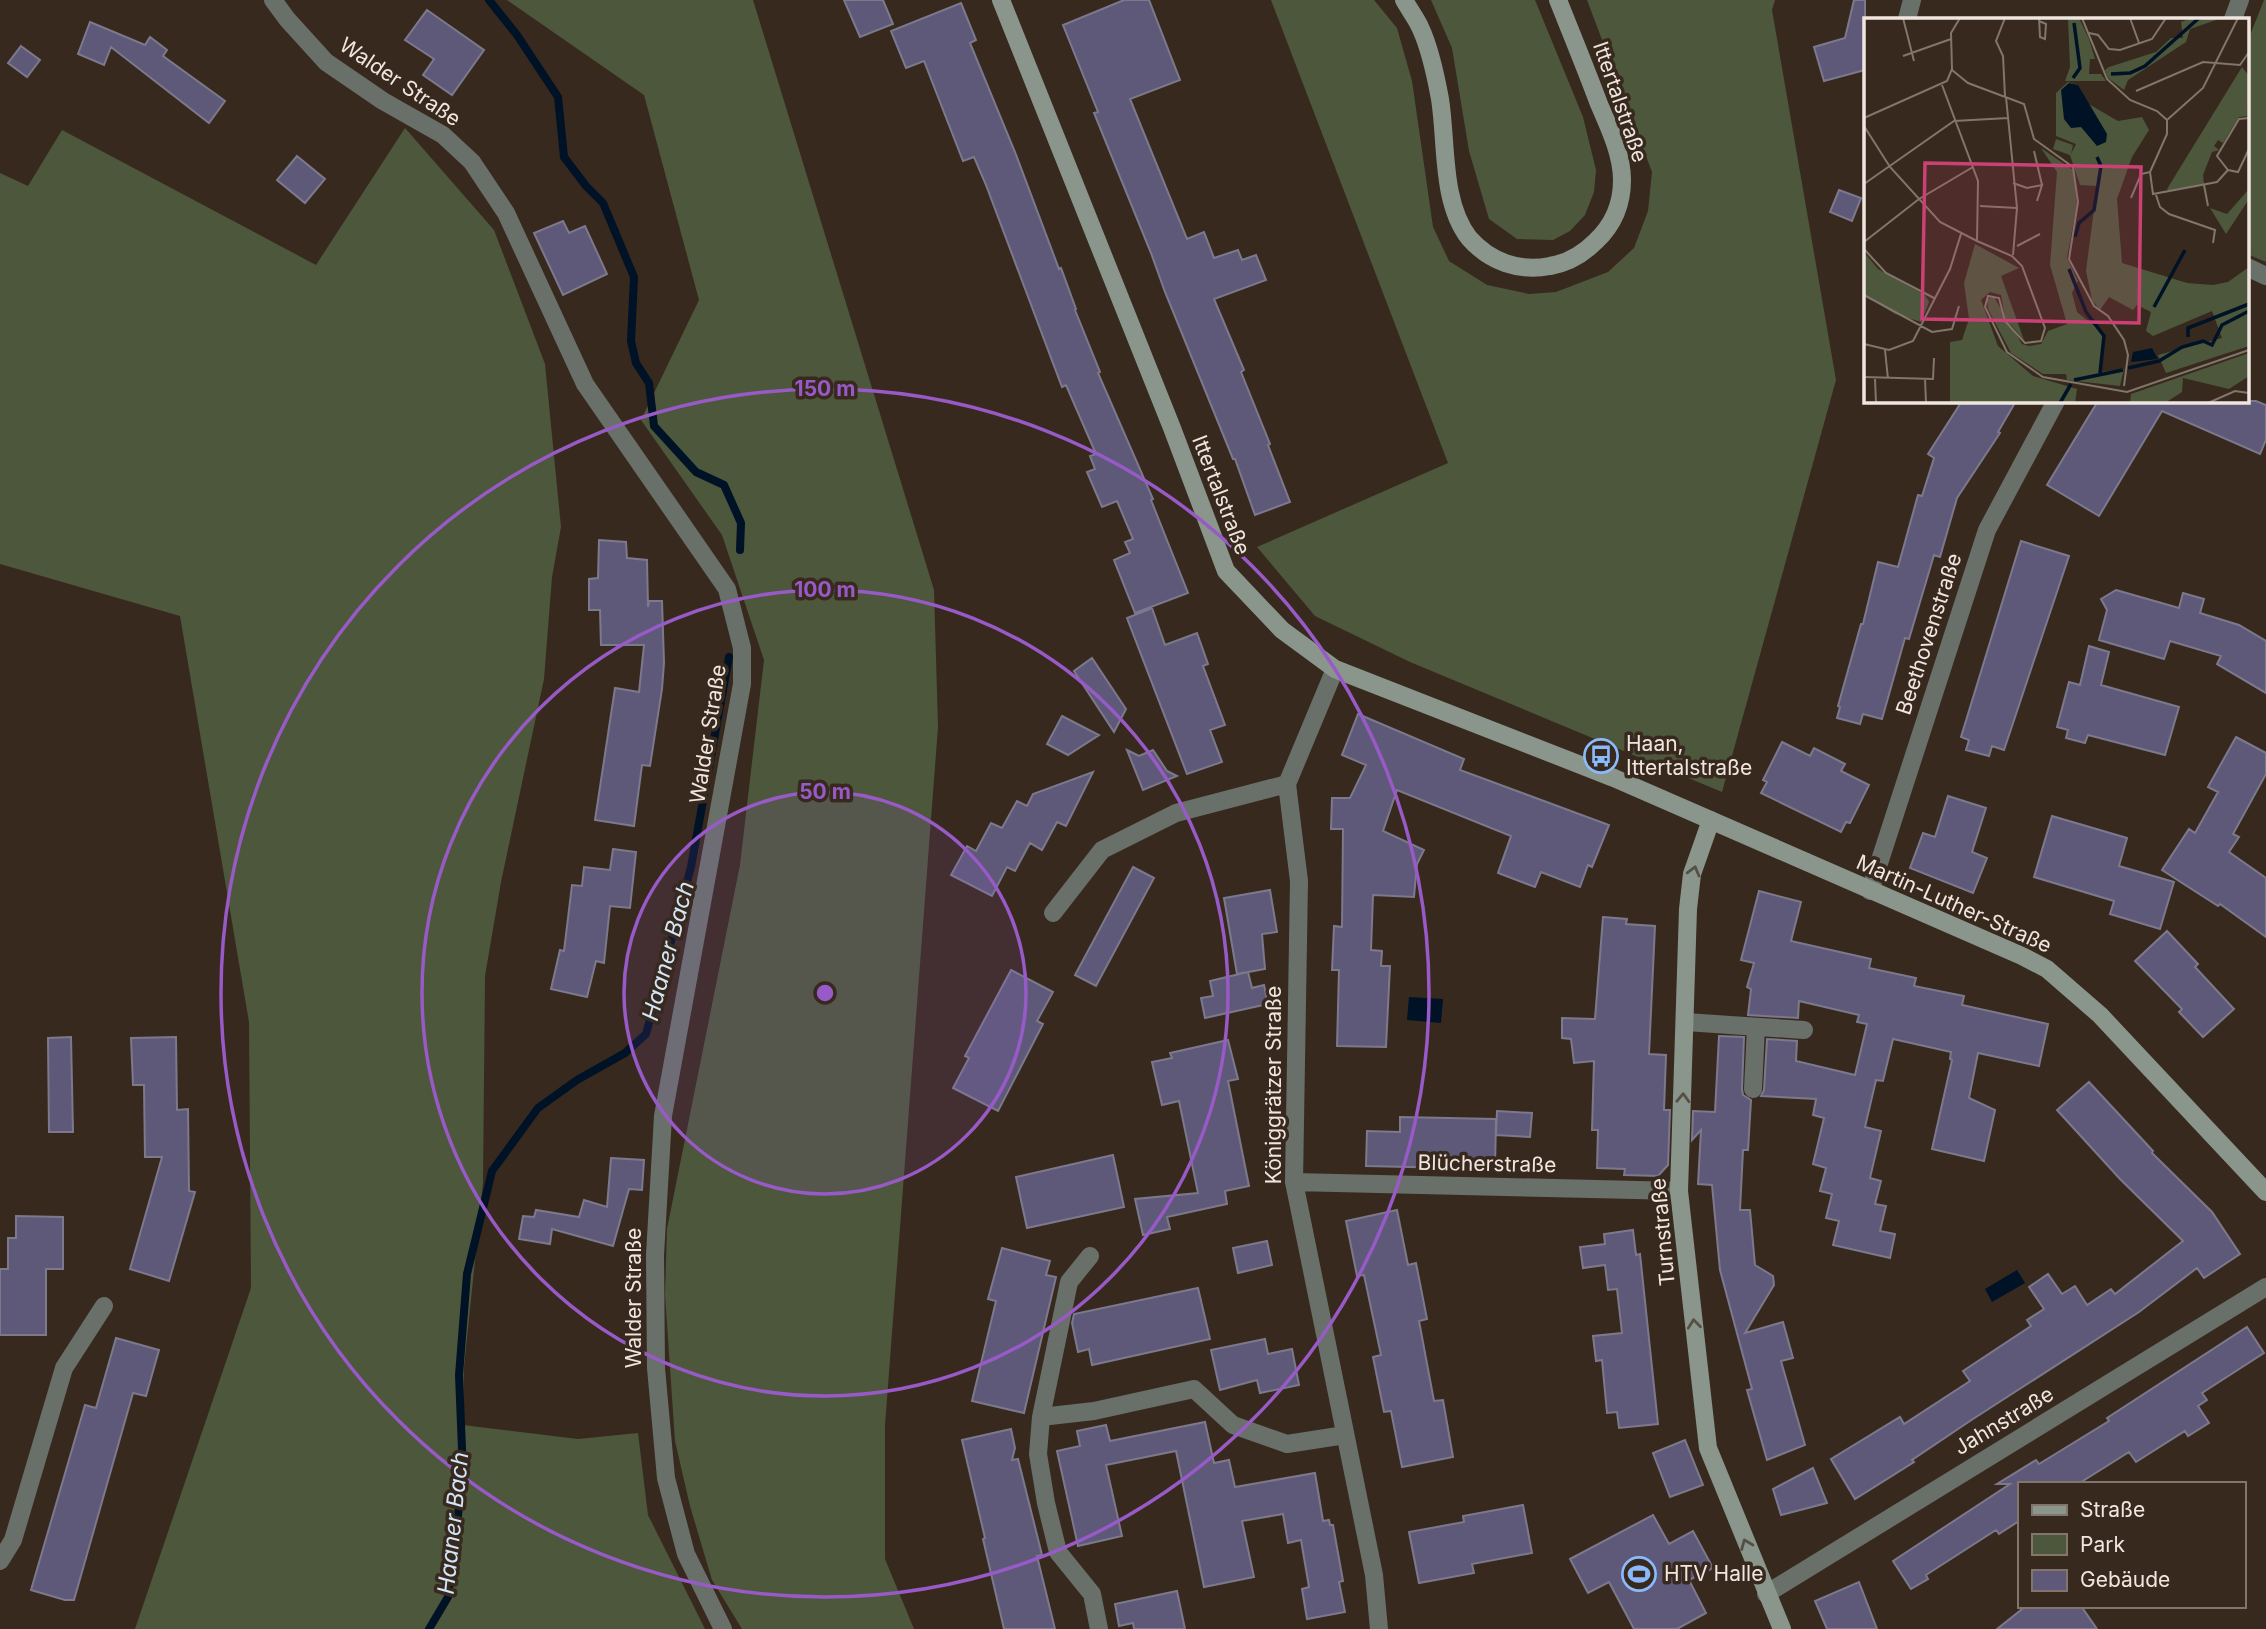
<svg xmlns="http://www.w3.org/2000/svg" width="2266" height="1629" font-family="Inter,sans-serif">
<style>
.green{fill:#4d573c}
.water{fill:#001226}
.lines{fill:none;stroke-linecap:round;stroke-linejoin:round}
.stream{stroke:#001226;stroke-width:8}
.building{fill:#5e5979;stroke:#7c798c;stroke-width:2}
.street{stroke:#69706a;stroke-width:18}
.secondary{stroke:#8a968c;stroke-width:18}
.oneway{stroke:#554f44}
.ring{fill:none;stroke:#985ac7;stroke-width:3.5}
.labels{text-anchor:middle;stroke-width:7;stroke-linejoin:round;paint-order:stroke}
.street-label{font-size:21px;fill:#f0e6df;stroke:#38291e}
.poi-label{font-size:21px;fill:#f0e6df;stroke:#38291e;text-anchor:start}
.water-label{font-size:23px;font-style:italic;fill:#d3e6f9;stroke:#38291e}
.inset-river{fill:none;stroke:#001226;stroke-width:3.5}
.inset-road{fill:none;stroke:#82756b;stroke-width:2}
.view{fill:#cb4175;fill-opacity:0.15;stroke:#cb4175;stroke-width:3.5}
.inset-edge{fill:none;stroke:#f0e6df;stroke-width:3.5}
.centre{fill:#985ac7;stroke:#38291e;stroke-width:3.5}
.ring-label{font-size:21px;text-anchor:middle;font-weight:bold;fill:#985ac7;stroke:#38291e;stroke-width:7;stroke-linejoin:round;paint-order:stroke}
</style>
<rect width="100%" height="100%" fill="#38291e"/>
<path class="green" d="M507,0h246l181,590 4,137 -53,698v134l29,70h-172l-30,-49 -22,-74 -15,-65 -10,-146 2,-66 73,-364 24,-205 -42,-125 -81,-115 58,-120 -55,-205z
M1271,0h103l23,28 15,53 21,146 16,34 38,24 42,9 27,-2 52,-20 26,-24 14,-37 4,-39 -65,-172h188l-3,10 64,370 -114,412 -312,-130 -95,-46 -58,-69 191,-84z
M1431,0h104l48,117 13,53 -2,22 -9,23 -15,16 -17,9 -36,-1 -28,-20 -20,-68 -17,-103z
M2264,0h2v262l-19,-8v-211z
M405,128l89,102 51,134 16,163 -9,50 -8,102 -43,203 -16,94 -2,207 -19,184 -1,58 115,14 60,-6 10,82 57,114h-570l116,-341 -2,-266 -69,-406 -180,-52v-391l28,13 34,-56 254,135z"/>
<path class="water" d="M1409,997l34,2 -2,24 -34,-3z
M2017,1270l8,13 -33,19 -7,-13z"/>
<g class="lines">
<path class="stream" d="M489,0l28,35 41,62 6,60 22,29 17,17 31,74 -3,64 5,22 13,20 5,43 42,46 28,13 17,38 -1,27
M429,1629l19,-32 15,-123 -4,-99 8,-101 25,-103 46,-63 39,-28 48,-27 21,-19 45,-167 38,-210"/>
</g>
<path class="building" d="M844,0h39l10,24 -33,13z
M1124,0h25l31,80 -50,19 57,140 17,-7 10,26 24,-8 4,10 14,-5 10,25 -52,19 30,71 -3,2 29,72 -2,1 22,57 -35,13 -20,-56h-2l-68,-167 -14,-39 -57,-140 4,-1 -35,-87z
M1854,0h11v70l-41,11 -10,-34 31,-9z
M961,3l15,37 -6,3 45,109 44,117 2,-1 15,41 -1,1 25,62 -2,1 55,126 -2,1 37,93 -53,20 -21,-53 16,-7 -5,-11 8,-3 -16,-38 -15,6 -15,-35 8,-3 -5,-13 6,-2 -30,-69 -4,2 -76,-202 -12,-28 -11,4 -39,-100 -18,7 -15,-37z
M427,10l57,40 -32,45 -29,-20 11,-16 -29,-19z
M90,22l55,23 5,-8 17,13 -4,6 62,45 -16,22 -98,-76 -7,18 -26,-11z
M21,46l19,14 -13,17 -19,-14z
M297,156l28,23 -20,24 -28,-23z
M1839,190l22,8 -9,23 -22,-9z
M563,221l6,12 16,-7 22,48 -44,21 -29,-62z
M1962,401h54l-18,31 2,1 -43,65 -17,59 -6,-2 -25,84 -4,-1 -23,81 -19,-5 -3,10 -23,-6 3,-11 -2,-1 23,-82h2l15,-62 20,5 20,-72 4,1 12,-38 -6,-4z
M2098,401h158l10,4v35l-6,14 -98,-43 -63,105 -52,-31z
M599,540l27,2 1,16 20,2 1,47 1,-6h13l2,62 -2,26 -12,77 -8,-1 -8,61 -39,-6 20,-132 24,4 5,-47h-43l-1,-35h-11v-31l9,-1z
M2021,541l48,15 -65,194 -12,-4 -3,10 -23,-6 3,-10 -8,-3z
M2116,590l63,18 4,-15 21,6 -4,14 39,12 27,16v52l-49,-29 4,-8 -51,-15 -6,18 -65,-19 8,-30 -6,-11z
M1152,608l13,37 32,-12 11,31 -5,2 22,59 -15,5 12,32 -35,12 -60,-156z
M2089,646l20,6 -8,33 78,22 -14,48 -77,-20 -3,8 -19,-5 2,-8 -11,-3 12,-45 11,3z
M1092,658l34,51 -12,23 -40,-61z
M1358,714l106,45 -4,11 149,55 -17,42 -4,-2 -8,22 -39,-15 -6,15 -37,-14 13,-37 -114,-46 -14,41 41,19 -7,14 -3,33 -41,-2 -2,55 11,1 -1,15h9l-4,81 -49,-1 2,-76h-7l2,-44 8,1 1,-98h-12l1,-31h18l16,-33 -24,-10z
M1062,716l37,19 -31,20 -21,-11z
M2236,737l30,16v21l-33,60 6,3 -10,15 37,26v59l-46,-33 -2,2 -56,-36 27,-41 6,4 23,-41 -10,-5z
M1782,742l28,14 4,-8 31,16 -4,7 28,14 -19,38 -4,-1 -5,10 -80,-39 6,-11 -4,-2z
M1127,750l12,6 14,-6 14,21 10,5 -34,14z
M1093,772l-27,54 -9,-4 -15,28 -12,-7 -15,28 -8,-4 -15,29 -41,-21 16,-29 9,5 15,-28 11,5 15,-27 10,5 6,-12z
M1948,796l38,12 -14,44 15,6 -14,35 -63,-25 13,-35 12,4z
M2052,816l75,22 -8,28 55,16 -14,47 -50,-15 4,-13 -80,-24z
M613,849l23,3 -6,56 -20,-2 -6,57 -8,-2 -9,36 -36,-8 9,-39 4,1 8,-66 10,1 2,-19 26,3z
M1133,867l21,11 -58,108 -21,-11z
M1270,890l7,42 -15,2 3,35 -28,5 -13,-76z
M1759,891l42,11 -10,39 80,18 -2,9 47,10 -2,8 50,10 -2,9 86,19 -9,42 -61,-13 -9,45 26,12 -11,51 -52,-12 20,-89 -2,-1 1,-7 -58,-13 -10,42 -7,-1 -11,47 16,4 -11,47 11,3 -6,23 11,2 -6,25 15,3 -5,24 -57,-13 6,-24 -13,-3 6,-24 -12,-3 6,-23 -13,-4 11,-46 -11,-3 3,-16 -55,-3 3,-6 3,-51 30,2 -1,20 59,14 12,-51 -10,-2 2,-7 -60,-14 -1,17 -50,-3 3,-26 -4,-2 7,-24 -13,-3z
M1603,917l24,2 -1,5 29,2 -6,128 17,1 -2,55h6l-2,55 -10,11 -34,-1 1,-6 -28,-1 1,-38h-6l2,-69 -20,2 -3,-24 -9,-1v-20l33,1z
M2167,931l31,33 -3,3 39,42 -31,28 -24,-25 3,-3 -47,-48z
M1011,970l42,22 -16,29 6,3 -45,87 -45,-23 16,-30 -4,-2z
M1248,972l4,16 12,-3 4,19 -63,14 -4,-20 12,-2 -3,-15z
M1719,1036l25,1 -2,52 1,6 8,5 -3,50h-5l-3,60h10l5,55 18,11 1,9 -29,48 38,-11 10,36 -12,3 24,84 -38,15 -20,-70 5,-1 -32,-119 -8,-85 -14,-1 3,-54 -9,10 1,-29 22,1z
M71,1037l2,95h-24l-1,-94z
M176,1037l1,73 11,-1 1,82 6,1 -26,89 -39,-12 32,-112h-17l-1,-72h-11l-2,-47z
M1228,1040l10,39 -10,2 21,105 -24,5 2,13 -60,13 3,12 -27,6 -8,-36 63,-6 -19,-92 -17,4 -10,-43 20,-4 -2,-5z
M2089,1082l64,69 -1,2 60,59 28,42 -36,24 -7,-10 -58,44 -166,107 -61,41 2,2 -59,37 -24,-40 69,-42 4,7 66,-43 -7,-10 68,-45 -4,-6 17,-11 -15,-22 19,-13 14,20 13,-8 12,19 24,-16 4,5 68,-53 -63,-62 -63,-69z
M1497,1111l35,2 -2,24 -34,-2z
M1400,1117l96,2 -1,50 -129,-3 1,-35 33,1z
M1113,1155l11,52 -97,21 -11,-51z
M611,1158l33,2 -2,30 -13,-1 -16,57 -61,-17 -2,15 -31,-5 4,-23 11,1 2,-7 43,7 5,-17 23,7z
M1397,1210l11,55 8,-2 11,56 -8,2 15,80 9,-1 10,57 -51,10 -11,-56 -7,1 -11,-55 8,-2 -17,-80 -7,1 -11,-55z
M16,1216l47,1v52h-17v66h-46v-66h8v-31h8z
M1633,1230l3,25 4,-1 18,170 -39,4 -2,-16 -10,1 -5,-53 -6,1 -3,-25 29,-3 -5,-44 -9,1 -3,-25 -22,3 -3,-21 25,-3 -1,-10z
M1267,1241l5,24 -34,8 -5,-25z
M1002,1248l48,13 -4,14 10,2 -32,136 -52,-12 24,-100 -8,-2z
M1198,1288l12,51 -118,26 -3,-16 -11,3 -6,-29 2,-9z
M2247,1327l17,26 -62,40 5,7 -9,6 11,17 -21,13 -3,-5 -49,31 -7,-10 -51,32h-59v37l-20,13 -3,-4 -70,45 2,4 -17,10 -18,-28 117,-77h-13l39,-24 3,4 70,-43 -2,-3z
M116,1338l43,12 -13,46 -13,-3 -59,207h-9l-34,-10 54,-185 11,3z
M1265,1339l3,15 24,-5 7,36 -39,8 -3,-13 -37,10 -9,-40z
M1205,1422l9,41 15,-3 6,27 80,-14 8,48 6,-1 1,5h3l10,56 -4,1 6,30 -38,7 -5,-30 7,-2 -8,-47 -13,3 -5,-29 -41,7 12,56 -50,10 -28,-136 -70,14 16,71 -44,10 -21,-95 23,-5 -3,-15 29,-6 4,16z
M1011,1429l4,19 -3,12 6,-1 24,96 -5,1 18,73h-51l-21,-90 2,-1 -23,-98z
M1685,1440l18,45 -33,12 -17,-44z
M1813,1468l14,35 -46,12 -8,-26z
M1523,1505l9,48 -60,11 2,9 -55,10 -10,-51 55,-10 -1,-6z
M1653,1515l16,29 24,-13 20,37 -24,12 17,33 -29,16h-43l-25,-47 -21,11 -18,-34z
M1859,1582l18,47h-50l-12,-28z
M1177,1591l8,38h-51l-1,-6 -14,3 -4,-22z
M2026,1606h55l16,23h-100z"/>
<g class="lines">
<path class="street" d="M273,0l14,19 39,43 57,39 60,34 29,27 34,51 79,171 142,205 15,59v36l-79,432 -8,139 1,113 10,110 20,76 37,75
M1907,19l5,-19
M2233,19l7,-19
M2247,267l19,9
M1335,669l-48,115 12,97 -5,301 80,393 5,54
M1870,891l117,-361 69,-129
M1053,913l49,-63 74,-37 111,-29
M1686,1022l118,8
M1753,1089l3,-62
M1294,1182l385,9
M1090,1256l-21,26 -28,135 53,-6 100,-22 39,36 54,19 58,-9
M1041,1417l-3,37 8,49 12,49 34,42 7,35
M0,1561l13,-21 51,-172 40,-62
M1766,1594l500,-307"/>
<path class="secondary" d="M1001,0l171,428 54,143 56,59 53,39 279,109 408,178 25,13 53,46 166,177
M1404,0c5,9 12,18 16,27 10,21 16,50 20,72 7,44 1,103 29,139 21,24 50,34 81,28 18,-3 33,-12 46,-25 17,-16 26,-37 26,-61 0,-26 -13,-53 -23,-76 -13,-35 -27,-69 -41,-104
M1711,820l-19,54 -4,35 -9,282 29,257 74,181"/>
</g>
<defs><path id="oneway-chevron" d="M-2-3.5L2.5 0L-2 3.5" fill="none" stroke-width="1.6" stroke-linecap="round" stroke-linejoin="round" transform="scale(1.75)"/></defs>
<g class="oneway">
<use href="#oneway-chevron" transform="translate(1694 871) rotate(-75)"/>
<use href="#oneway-chevron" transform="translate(1683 1098) rotate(-88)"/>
<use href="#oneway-chevron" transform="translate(1694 1324) rotate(-96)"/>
<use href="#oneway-chevron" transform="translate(1746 1544) rotate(-112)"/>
</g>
<circle cx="825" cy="993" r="201" fill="#985ac7" fill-opacity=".12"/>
<g class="ring">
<circle cx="825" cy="993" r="201"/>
<circle cx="825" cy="993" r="403"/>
<circle cx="825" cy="993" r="604"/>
</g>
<defs>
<g id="bus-ring" transform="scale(1.75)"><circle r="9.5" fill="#38291e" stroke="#8bbafc" stroke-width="1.5"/><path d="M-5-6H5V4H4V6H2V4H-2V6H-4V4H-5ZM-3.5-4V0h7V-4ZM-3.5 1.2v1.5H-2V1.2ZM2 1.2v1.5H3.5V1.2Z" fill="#8bbafc"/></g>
<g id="stadium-ring" transform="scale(1.75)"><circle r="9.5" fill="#38291e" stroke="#8bbafc" stroke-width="1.5"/><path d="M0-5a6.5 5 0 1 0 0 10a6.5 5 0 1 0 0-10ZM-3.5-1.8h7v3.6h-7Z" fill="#8bbafc"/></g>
</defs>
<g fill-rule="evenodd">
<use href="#bus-ring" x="1601" y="756"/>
<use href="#stadium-ring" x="1639" y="1574"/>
</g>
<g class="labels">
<g class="street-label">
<text transform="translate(400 82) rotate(34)" y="7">Walder Straße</text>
<text transform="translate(1620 102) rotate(71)" y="7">Ittertalstraße</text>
<text transform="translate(1221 495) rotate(69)" y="7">Ittertalstraße</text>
<text transform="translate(1929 634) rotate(-72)" y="7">Beethovenstraße</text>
<text transform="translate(708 734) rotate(-81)" y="7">Walder Straße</text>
<text transform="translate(1954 904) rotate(24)" y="7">Martin-Luther-Straße</text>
<text transform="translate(1274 1085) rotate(-90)" y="7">Königgrätzer Straße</text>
<text transform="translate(1487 1164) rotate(1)" y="7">Blücherstraße</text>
<text transform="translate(1663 1232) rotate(-95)" y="7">Turnstraße</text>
<text transform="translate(634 1298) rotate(-90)" y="7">Walder Straße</text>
<text transform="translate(2004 1421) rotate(-31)" y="7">Jahnstraße</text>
</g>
<g class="poi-label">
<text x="1626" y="751">Haan,<tspan x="1626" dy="24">Ittertalstraße</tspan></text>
<text x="1664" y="1581">HTV Halle</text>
</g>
<g class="water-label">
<text transform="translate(668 951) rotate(-75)" y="8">Haaner Bach</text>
<text transform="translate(453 1523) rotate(-84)" y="8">Haaner Bach</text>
</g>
</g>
<g transform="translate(1864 18)">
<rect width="385" height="385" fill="#38291e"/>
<path d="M204,0h11l10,21 6,20h-5l-1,15h12l5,7h-41l5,-14zM327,0h31l-32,11 -4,13 -58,38 -4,10 -16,-12 -3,-8 4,-3 47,-15 15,-14h12l-2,-16zM378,49l7,9 -2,40 -8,1 -16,26 -5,-3 -4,6 5,4 -7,2 -9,23 1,9 -35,7 -2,-2zM204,64l10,3 9,18 31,18 24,-4 7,13 -17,27 -15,42 5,64 65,20 26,2 15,-3 21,-15v79l-83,27 -8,-18 64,-17 -10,-27 -59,25 -7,-5 5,-19 -14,-7 -4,5 -24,-13 -9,13 -8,-10 -6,-29 11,-85 -17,-1 -10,-30 -17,-6 3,-10 17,6 -2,9 5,-10 -20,-8v-43zM177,130l32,22 4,34 -10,54 11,23 -6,12 5,19 26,21 -2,39 23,-3 -4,17 -53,-6 -1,-6h-23l-32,-21 -23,-44 -1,-10 7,-2 28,47 7,2 12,-2 7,-13 19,-7 -17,-59 7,-93zM385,171v10l-23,35 -16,-26 17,6zM111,226l44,24 -18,8 23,64 -19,-22 -4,-23 -11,-3 -9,8 17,46 35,30 44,13 -2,14h-125v-61l12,-2 7,-21 -5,-36zM0,234l14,17 47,26 4,7 -8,20 -26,-8 -31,-19zM385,335v23l-20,13 -46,-11 -1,14 -17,11h-35l1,-9z" fill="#4d573c"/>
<path d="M205,65l9,2 29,49 -1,8 -9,4 -16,-19 -10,1 -7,-9 -3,-29zM288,330l6,11 -27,3 2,-10z" fill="#001226"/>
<path class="inset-river" d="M247,56l19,-1 15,-7 54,-48M209,60l7,-10 -6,-45M211,219l4,-14 15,-13 7,-44 -4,-9M205,251l17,43 18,24 -4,37M290,289l31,-57M324,319v-9l61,-24M264,350l31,-7 23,-14 21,-6 9,4 10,-20 27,-14M210,362l49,-10M196,385l11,-19"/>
<path class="inset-road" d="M39,0l11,43M141,0l-9,23 7,15 2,40M175,0l1,19 5,2 1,-15 -7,-3M218,0l25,61 23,21 27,11 10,9v14l-17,38 3,22 64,-12 11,-12M266,0l9,25M225,15l9,2 11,14 11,1 32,-11 14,-21M39,38l48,-17M88,52l16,13 56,21 10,35 39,28 5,35 -9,57 25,47 14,10 16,24 4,15 -4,31M78,67l36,96 -1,60 35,15 10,10 23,62 -4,13 -16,2 -20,-22 -6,-23 -11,-2 -3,11 22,45 36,25 84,15 122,-42M272,73l67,-29 37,3 9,-13M142,79l11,111 -4,47M0,100l83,-37 5,-12 -1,-36 9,-15M385,100l-10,1 -22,37 11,14 10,2 11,-23M303,102l36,-32 35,-70M0,108l26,41 50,55 37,19M170,133l8,34M149,165l14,5 15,-3 -5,16M0,166l90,-63 54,-3M340,167l4,21M292,177l4,12 9,7 46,16 -2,13M267,180l10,-24 9,-2M116,188l37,2M0,224l55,-43 54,-32M153,228l23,-12M0,231l22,24 48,25M0,277l68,37 20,-3 7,-23M0,326l25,6 24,-9 37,-72 11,-35M21,332l3,29M0,359l69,2 1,-21M11,361l1,24M61,361l1,24M344,385l27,-12 14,2"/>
<path class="view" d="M61,145l216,4 -2,156 -217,-4z"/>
<rect width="385" height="385" class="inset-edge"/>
</g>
<circle cx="825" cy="993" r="10" class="centre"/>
<g class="ring-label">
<text x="825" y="396">150 m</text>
<text x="825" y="597">100 m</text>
<text x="825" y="799">50 m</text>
</g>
<rect x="2018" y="1482" width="228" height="126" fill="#38291e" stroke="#82756b" stroke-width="2"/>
<rect x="2032" y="1505" width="35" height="10" fill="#8a968c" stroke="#82756b" stroke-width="2"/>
<text x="2080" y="1517" font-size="21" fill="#f0e6df">Straße</text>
<rect x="2032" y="1534" width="35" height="21" fill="#4d573c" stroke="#82756b" stroke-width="2"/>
<text x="2080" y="1552" font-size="21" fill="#f0e6df">Park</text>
<rect x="2032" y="1570" width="35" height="21" fill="#5e5979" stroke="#82756b" stroke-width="2"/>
<text x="2080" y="1587" font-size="21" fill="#f0e6df">Gebäude</text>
</svg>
